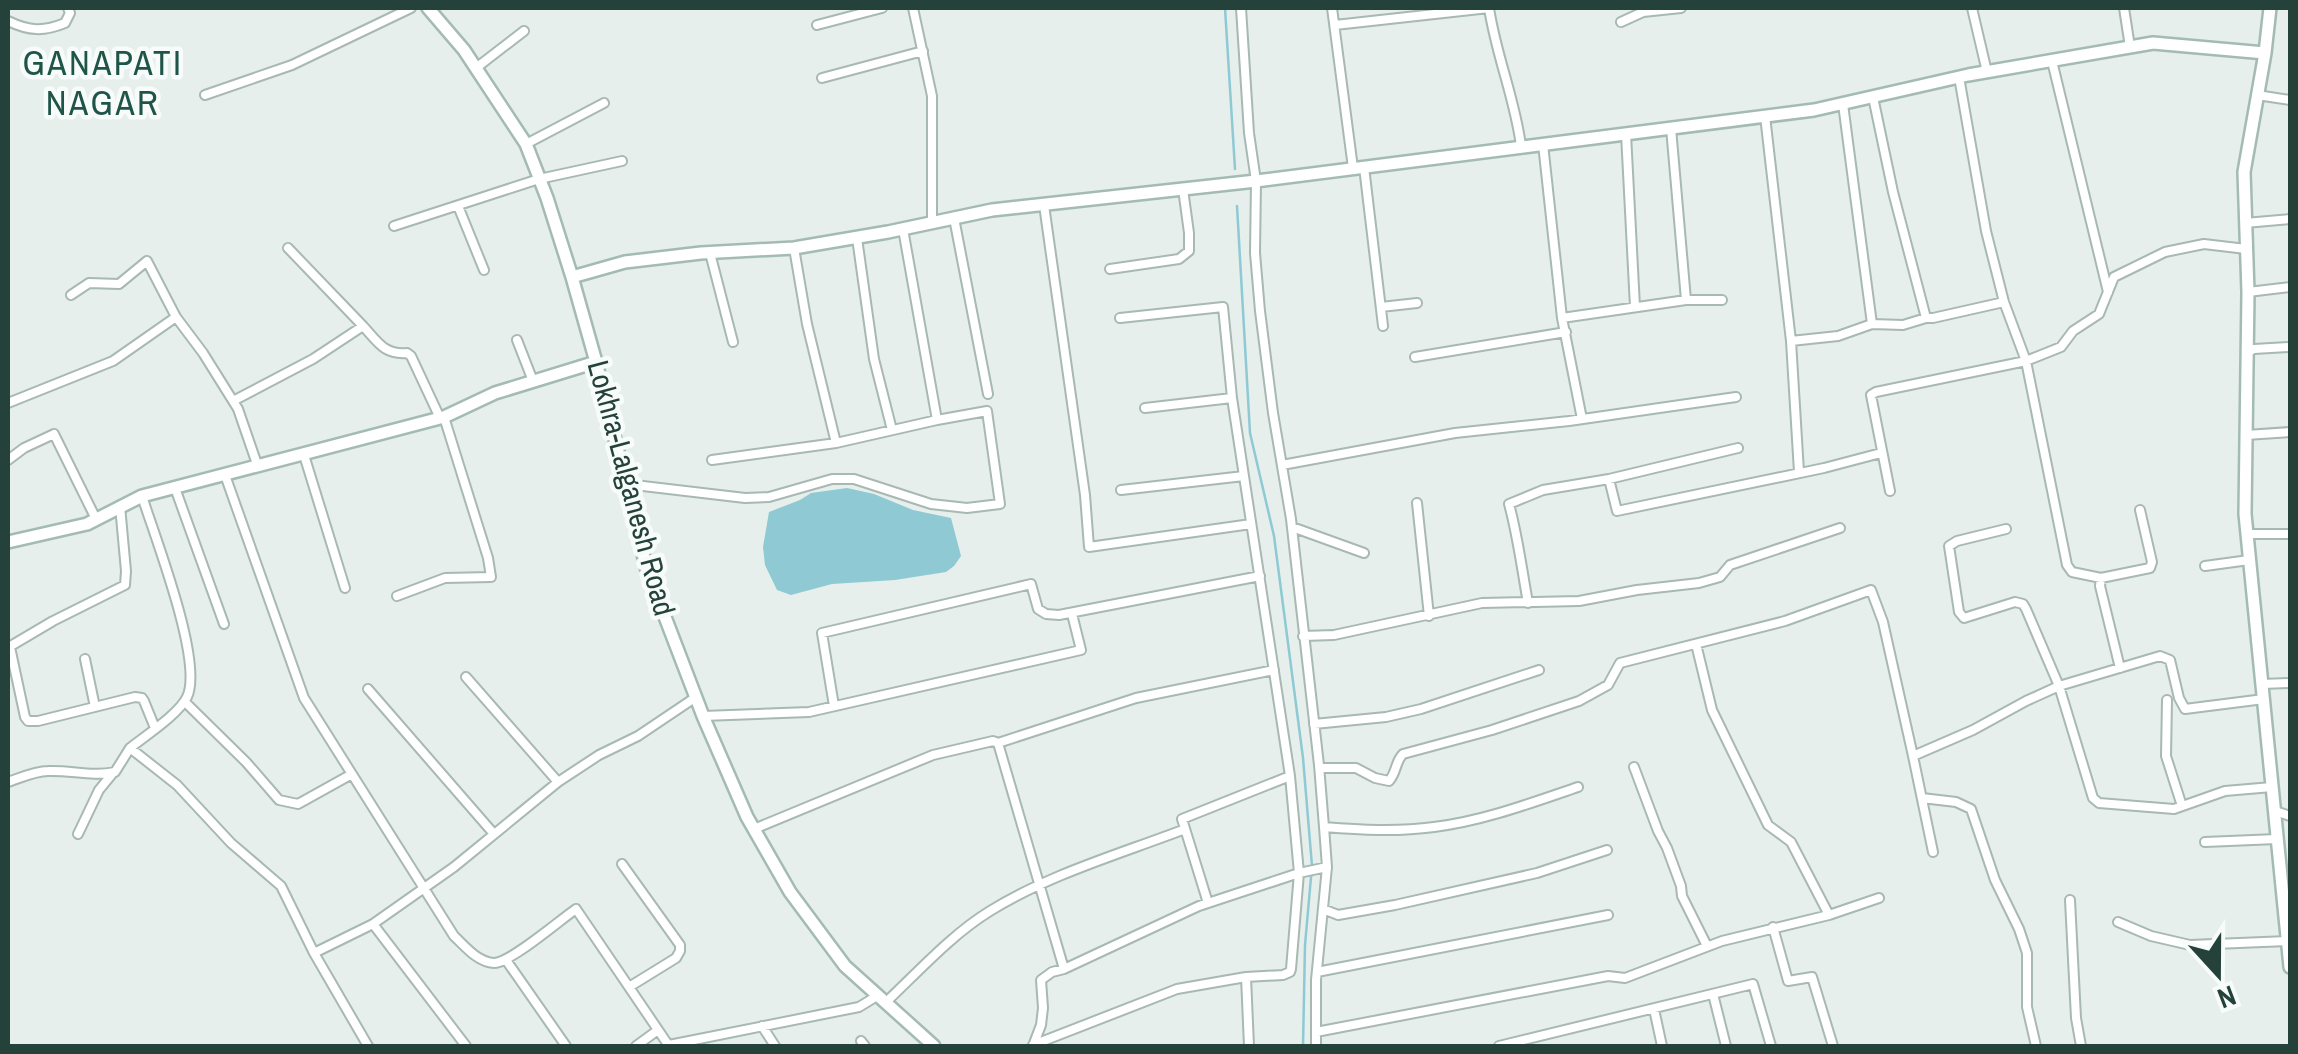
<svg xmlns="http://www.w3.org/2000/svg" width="2298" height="1054" font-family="'Archivo Narrow',sans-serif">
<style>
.water{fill:#8ec9d4}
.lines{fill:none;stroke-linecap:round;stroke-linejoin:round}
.stream{stroke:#8ec9d4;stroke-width:2.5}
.street-casing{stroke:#a8b8b2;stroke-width:12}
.secondary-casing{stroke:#a4bbb3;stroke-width:16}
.street{stroke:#fff;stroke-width:8}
.secondary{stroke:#fff;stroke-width:11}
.labels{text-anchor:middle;stroke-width:9;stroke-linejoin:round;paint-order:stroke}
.street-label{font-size:30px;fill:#24423a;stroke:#f7fbf9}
.quarter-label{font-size:35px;letter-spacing:2.5px;fill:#1f5548;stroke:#f7fbf9}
</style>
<rect width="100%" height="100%" fill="#e6efeb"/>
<path class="water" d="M847,488l27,6 39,16 38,8 10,38 -7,10 -8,6 -51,8 -63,4 -41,11 -14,-5 -12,-25 -2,-18 6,-35 31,-12 11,-7z"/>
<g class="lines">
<path class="stream" d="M1225,8l10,161
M1237,206l13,227 24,103 29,222 9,108 -7,79 -2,101"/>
<g class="street-casing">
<path id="street" d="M913,8l19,88v127
M1241,8l8,125 7,48 -1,72 5,58 13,102 18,106 28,246 5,62 3,40 -11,113v66
M1332,8l21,160
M1489,8c7,47 26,91 32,138
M1972,8l15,64
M2124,8l6,39
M8,21c21,10 35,11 57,2l5,-10 -2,-5
M1621,22l22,-10 38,-4
M817,25l65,-17
M1335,25l154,-17
M2052,61l56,231
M476,68l48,-37
M1959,77l27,154 18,71 22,59 41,204 5,7 29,6 49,-10 2,-6 -12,-52
M822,78l101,-27
M205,95l87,-30 119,-57
M2257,95l33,5
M1873,97l20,95 33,126
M1843,104l29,220
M1765,116l26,225 8,131
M1626,134l9,173
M526,144l78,-41
M1543,144l19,174 20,101
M1364,167l19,159
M1044,205l41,290 4,52 162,-23
M458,206l26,64
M954,218l34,176
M2245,223l45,-4
M394,226l145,-47 83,-18
M903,229l34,191
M857,238l17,121 18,71
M288,248l75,78
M794,248l13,76 29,119
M710,253l23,89
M1110,269l69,-10 10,-8v-18l-6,-44
M2248,292l42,-5
M71,295l18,-12 30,1 28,-23 29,56
M1686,300h36
M1381,307l36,-4
M1120,318l103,-11 9,91 58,378
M1562,318l124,-18 -15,-172
M517,340l16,41
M1791,341l47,-5 34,-12 31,1 23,-7h7l71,-16
M2247,352l7,-3 36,-2
M1415,357l151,-25
M233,401l80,-42 50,-33c15,16 21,29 44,27l4,3 29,62
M8,403l105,-42 63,-44 27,36 35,56 20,58
M1145,408l87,-10
M2246,435l44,-3
M304,455l41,133
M8,460l16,-12 30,-14 42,85
M1282,465l173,-32 114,-12 167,-24
M225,475l79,223 150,238c11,10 23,26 40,27 16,0 66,-43 82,-54l93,137
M1609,479l8,32 207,-43 57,-15
M626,484l119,14 24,-1 63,-18h22l77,25 36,4 33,-4 -13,-93 -50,9 -101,23 -124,17
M175,488l49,136
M1121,490l123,-14
M1890,491l-19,-96 5,-3 150,-31 35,-14 12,-16 26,-17 15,-37 51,-25 39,-8 42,5
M142,496c12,39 62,166 45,201 -8,17 -42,39 -57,51l47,37 54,58 50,43 33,67 54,93
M1417,503l12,113
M1292,527l72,26
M2006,529l-49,12 -8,5 10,66 5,6 51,-16 8,2 3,5 33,77 34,112 6,5 75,6 51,-18 47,-4
M2247,534h43
M2205,566l44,-6
M2101,578l-1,8 20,82
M397,596l48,-18 46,-1 -3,-19 -44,-141
M1528,603c-6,-33 -10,-66 -19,-99l34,-14 66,-11 129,-31
M1303,636l31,-1 148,-32 97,-2 58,-11 62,-7 21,-6 10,-12 110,-37
M1696,644l16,66 56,115 23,17 38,73 50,-17
M9,647l44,-26 72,-36 1,-14 -6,-65
M10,647l15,70 3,4h10l97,-24 7,1 2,3 11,27
M85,659l10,48
M466,677l92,105
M2262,684l28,-1
M368,689l126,145
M2167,700l-1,56 16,50
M185,702l61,60 33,38 19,4 54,-30
M834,706l-12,-73 209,-49 7,25 8,5 13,1 201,-39
M703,716l106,-4 272,-62 -9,-36
M1314,724l72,-7 35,-8 118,-39
M998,743l66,226
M1634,767l24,64 9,17 14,38 1,10 25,50
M1320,768h36l19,10 14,3c8,-9 6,-19 14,-27l89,-24 87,-29 29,-16 12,-22 165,-42 86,-31 12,32 30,134
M8,782c12,-4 27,-11 40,-11 24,-1 43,6 67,1l15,-24
M1922,798l34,4 15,7 24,71 24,49 8,24v54l9,39
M2275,811l15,5
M1324,827c37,3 73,5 110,0 49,-6 97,-24 144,-40
M754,829l179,-74 60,-14 5,2 138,-45 138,-28
M78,834l21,-44 14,-17
M2205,842l72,-3
M1933,852l-20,-96 60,-26 53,-29 33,-15 101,-30 10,4 9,38 6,11 79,-10
M622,864l58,81v6l-4,7 -47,29
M2070,900l6,118 5,28
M1208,903l-26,-84 108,-43 9,97 -8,96 -1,3 -7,3 -37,2
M1323,909l15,6 57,-10 142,-32 70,-23
M2118,922l33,14 39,9 98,-4
M373,924l93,122
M1773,927l15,54 24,-4 21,69
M314,953l59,-29 81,-57 104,-85 41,-27 39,-19 58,-39
M506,960l60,86
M1317,972l291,-57
M1713,994l13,52
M885,1003c33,-31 66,-68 105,-92 60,-37 130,-57 195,-82
M1654,1009l8,37
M762,1026l13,20
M1316,1032l292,-56 17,2 97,-37 107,-26
M861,1041l4,5
M669,1045l190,-38 18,-11
M1033,1045l144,-56 69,-12 3,69
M636,1046l22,-16
M1033,1046l8,-21 2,-17 -2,-28 11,-8 12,-3 135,-63 100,-33 28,-6
M1499,1046l254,-62 18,62"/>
</g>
<g class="secondary-casing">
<path id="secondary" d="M428,8l36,42 62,94 21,54 25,79 24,85 51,208 56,146 44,101 43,75 55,74 89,80
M2270,8l-5,45 -21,119 4,120 -3,222 45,453
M572,277l53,-15 76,-9 93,-5 94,-16 104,-22 264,-29 558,-71 154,-35 185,-32 112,10
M8,542l79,-18 55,-28 302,-79 51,-24 101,-31"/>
</g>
<use href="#street" class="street"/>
<use href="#secondary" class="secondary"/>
</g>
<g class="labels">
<g class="street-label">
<text transform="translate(631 488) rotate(75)" y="10">Lokhra-Lalganesh Road</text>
</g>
<g class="quarter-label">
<text x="103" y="75">GANAPATI<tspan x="103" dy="40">NAGAR</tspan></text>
</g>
</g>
<rect width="2298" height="1054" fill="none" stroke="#24423a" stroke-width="20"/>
<g transform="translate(2218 974) rotate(159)" stroke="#f7fbf9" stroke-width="8" paint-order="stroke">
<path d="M0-8L18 38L0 25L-18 38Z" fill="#24423a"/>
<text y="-15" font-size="28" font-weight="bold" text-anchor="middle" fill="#24423a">N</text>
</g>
</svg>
